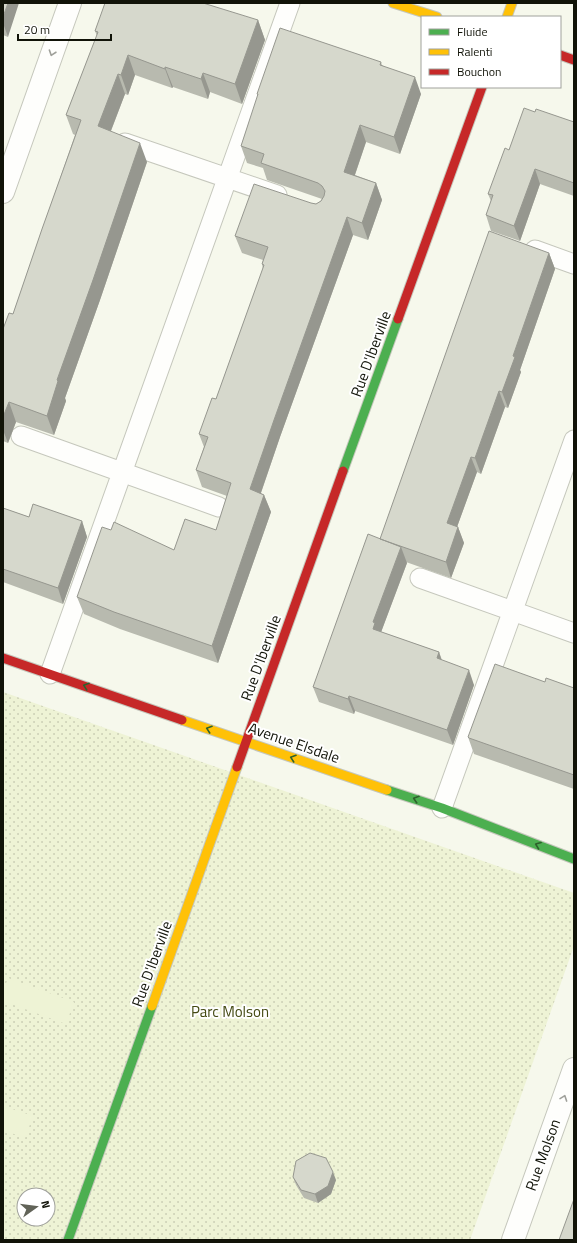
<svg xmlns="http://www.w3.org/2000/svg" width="577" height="1243" font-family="'Titillium Web',sans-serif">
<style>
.park{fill:url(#park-dots);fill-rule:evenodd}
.pitch{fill:#eef3d5}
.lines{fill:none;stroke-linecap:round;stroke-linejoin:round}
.lane-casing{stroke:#c5c7bc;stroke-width:21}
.street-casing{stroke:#c5c7bc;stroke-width:24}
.fast-casing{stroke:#c5c7bc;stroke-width:11}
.slow-casing{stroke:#c5c7bc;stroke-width:11}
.jam-casing{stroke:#c5c7bc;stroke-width:11}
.lane{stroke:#fefefc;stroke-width:19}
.street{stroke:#fefefc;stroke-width:22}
.fast{stroke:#4caf50;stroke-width:9}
.slow{stroke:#ffc107;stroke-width:9}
.jam{stroke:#c62828;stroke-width:9}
.wall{fill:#b8baaf}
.shaded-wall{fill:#96978f}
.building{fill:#d6d8cc;stroke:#96978f}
.oneway{stroke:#9fa09a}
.oneway2{stroke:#2e612c}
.labels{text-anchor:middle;stroke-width:4;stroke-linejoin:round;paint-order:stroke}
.street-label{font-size:15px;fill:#111308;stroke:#fff}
.park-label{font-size:15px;fill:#444a13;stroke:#fff}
</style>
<defs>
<pattern id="park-dots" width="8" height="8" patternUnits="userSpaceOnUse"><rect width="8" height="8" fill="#eef3d5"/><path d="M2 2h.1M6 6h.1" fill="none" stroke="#cbcfb5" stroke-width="1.8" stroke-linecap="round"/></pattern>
</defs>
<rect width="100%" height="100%" fill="#f6f8ec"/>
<path class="park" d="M3,692l571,201v53l-104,294h-467zM24,1195h24v24h-24z"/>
<path class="pitch" d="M8,978l66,24 -8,22 -63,-23v-9z
M3,1106l30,10 -8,22 -22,-8z"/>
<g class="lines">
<g class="lane-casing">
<path id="lane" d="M125,143l152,52
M535,250l39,14
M21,436l198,71
M420,578l154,55
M50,674l240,-671
M442,808l132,-368"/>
</g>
<g class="street-casing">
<path id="street" d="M3,192l67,-189
M513,1240l61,-171"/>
</g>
<g class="fast-casing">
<path id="fast" d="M343,471l55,-152
M387,790l55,18 132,51
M68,1240l84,-234"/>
</g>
<g class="slow-casing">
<path id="slow" d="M393,3l44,14
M507,17l5,-14
M182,720l205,70
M152,1006l85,-239"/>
</g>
<g class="jam-casing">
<path id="jam" d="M560,55l14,5
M398,319l84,-232
M3,658l179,62
M237,767l106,-296"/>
</g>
<use href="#lane" class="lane"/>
<use href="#street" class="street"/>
<use href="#fast" class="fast"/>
<use href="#slow" class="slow"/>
<use href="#jam" class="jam"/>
</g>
<path class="wall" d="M3,3l5,34 -5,-2z
M258,20l7,20 -23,64 -32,-12 -2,7 -35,-12 -1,1 -37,-13 -7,20 -3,-1 -14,37 36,31 -47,138 -35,98 1,3 -12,34 -38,-13 -8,21 -5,-2v-112l10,-15 62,-179 -2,-1 -7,-19 31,-79 -2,-5z
M381,62l1,3 39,29 -21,60 -34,-12 -11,33 21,8 6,17 -14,40 -15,-5 -73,202 -19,56 3,2 7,17 -53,151 -98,-34 -36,-15 -7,-17 139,-67 11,-34 -25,-9 -6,-17 8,-23 -5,-13 17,-35 47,-130 -1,-5 1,-4 -21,-7 -7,-17 76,-33 5,1 5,-3 1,-2 -55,-19 -4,-12 -16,-5 -6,-17 17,-50 -1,-2z
M535,112l39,10v74l-34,-12 -20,57 -29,-10 -5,-16 5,-14 -3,-7 21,-44z
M549,253l6,16 -35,101 1,2 -13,36 -3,-1 -24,67 -4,-2 -20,55h1l6,16 -13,35 -45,-16 1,1 -26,69 58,20 3,8 32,25 -21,60 -98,-34 -1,3 -35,-12 -6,-15 67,-148z
M3,508l26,9 53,4 5,16 -24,67 -60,-22z
M545,682l29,6v101l-100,-35 -6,-17z
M293,1177l43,3 -5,14 -13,9 -14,-5 -8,-13z"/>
<path class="shaded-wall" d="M8,3h11l-11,34 -5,-14v-6z
M258,20l7,20 -23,64 -7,-20z
M128,55l7,20 -7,20 -7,-20z
M165,67l8,20 -1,1 -7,-19z
M203,73l7,19 -2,7 -7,-20z
M118,74l7,20 -20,52 -7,-20z
M415,77l6,17 -21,60 -6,-17z
M360,125l6,17 -16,47 -6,-17z
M140,143l7,19 -47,138 -35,98 1,3 -12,34 -7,-19 10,-36z
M535,169l5,15 -20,57 -6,-15z
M376,183l6,17 -14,40 -6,-17z
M347,217l6,18 -73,202 -24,70 -6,-18 24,-69z
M549,253l6,16 -35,101 1,2 -13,36 -6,-16 11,-36z
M499,391l6,16 -24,67 -6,-16z
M9,402l7,20 -8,21 -5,-13v-13z
M471,457l6,15 -24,66 -6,-15z
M264,495l7,17 -53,151 -6,-17z
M82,521l5,16 -24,67 -5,-16z
M458,527l6,16 -13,35 -5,-16z
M401,547l6,16 -27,72 -7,-6v-7z
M439,652l5,16 -7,-10z
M469,670l5,15 -21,60 -6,-15z
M349,696l6,15 -1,3 -6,-15z
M333,1172l3,8 -5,14 -13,9 -3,-9z"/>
<path class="building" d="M3,3h5l-5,14z
M105,3h98l55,17 -23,64 -32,-11 -2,6 -36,-12v2l-37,-14 -7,20 -3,-1 -20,52 42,17 -47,137 -36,100 1,1 -11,35 -38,-14 -6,15v-88l6,-16 4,1 29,-85 39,-109 -15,-5 32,-83 -3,-1z
M280,28l101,34 -1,3 35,12 -21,60 -34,-12 -16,47 32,11 -14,40 -15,-6 -73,203 -24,69 14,6 -52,151 -98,-34 -37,-15 25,-70 9,3 3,-8 60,28 11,-31 31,11 15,-47 -35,-13 12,-33 -9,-3 13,-36 4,1 48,-134 -2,-1 6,-17 -33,-11 19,-52 57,19 5,1 5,-3 3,-5 1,-5 -3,-5 -4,-3 -57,-20 3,-9 -23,-8 17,-52h-1z
M524,108l11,4 1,-3 38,13v61l-39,-14 -21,57 -28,-11 7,-20 -5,-1 17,-46 4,2z
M489,231l60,22 -36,103 2,1 -13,35 -3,-1 -24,67 -4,-1 -24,66 11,4 -12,35 -66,-23z
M33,504l49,17 -24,67 -55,-19v-61l26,9z
M368,534l33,13 -28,75 2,1 -2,6 66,23 -2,6 32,12 -22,60 -98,-34 -1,3 -35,-12z
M495,664l50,18 1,-4 28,10v87l-105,-37 -1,-1z
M310,1153l16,5 7,14 -5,14 -13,8 -14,-4 -8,-13 3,-16z
M574,1199v41h-15z"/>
<defs><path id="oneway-chevron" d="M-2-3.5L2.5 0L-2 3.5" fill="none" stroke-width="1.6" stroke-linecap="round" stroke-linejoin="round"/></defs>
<g class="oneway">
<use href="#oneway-chevron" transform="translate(52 53) rotate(109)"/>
<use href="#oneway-chevron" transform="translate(564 1098) rotate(-70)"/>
</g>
<g class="oneway2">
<use href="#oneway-chevron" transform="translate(86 686) rotate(-161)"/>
<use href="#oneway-chevron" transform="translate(209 729) rotate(-161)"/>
<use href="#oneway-chevron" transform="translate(293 758) rotate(-161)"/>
<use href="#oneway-chevron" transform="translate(416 799) rotate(-162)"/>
<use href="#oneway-chevron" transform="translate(538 845) rotate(-159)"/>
</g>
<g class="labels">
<g class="street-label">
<text transform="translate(371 354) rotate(-70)" y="5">Rue D'Iberville</text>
<text transform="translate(261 658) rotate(-70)" y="5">Rue D'Iberville</text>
<text transform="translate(294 743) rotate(19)" y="5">Avenue Elsdale</text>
<text transform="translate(152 964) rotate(-70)" y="5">Rue D'Iberville</text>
<text transform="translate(543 1155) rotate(-70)" y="5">Rue Molson</text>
</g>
<g class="park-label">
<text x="230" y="1017">Parc Molson</text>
</g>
</g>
<rect width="577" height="1243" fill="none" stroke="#111308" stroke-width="8"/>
<rect x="421" y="16" width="140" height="72" fill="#ffffff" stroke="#a0a19c"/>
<rect x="429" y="29" width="20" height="6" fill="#4caf50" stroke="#a0a19c"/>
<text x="457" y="36" font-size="12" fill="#111308">Fluide</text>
<rect x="429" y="49" width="20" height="6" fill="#ffc107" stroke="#a0a19c"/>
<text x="457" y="56" font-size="12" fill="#111308">Ralenti</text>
<rect x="429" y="69" width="20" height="6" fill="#c62828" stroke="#a0a19c"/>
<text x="457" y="76" font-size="12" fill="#111308">Bouchon</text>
<g transform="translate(36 1207) rotate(76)"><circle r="19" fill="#ffffff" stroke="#a0a19c"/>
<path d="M0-3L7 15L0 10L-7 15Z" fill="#616358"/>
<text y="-6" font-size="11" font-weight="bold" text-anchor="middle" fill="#111308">N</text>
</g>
<path d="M18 34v6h93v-6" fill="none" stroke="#111308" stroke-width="2"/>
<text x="24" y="34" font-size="12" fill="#111308" stroke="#ffffff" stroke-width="3" paint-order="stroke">20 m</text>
</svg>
